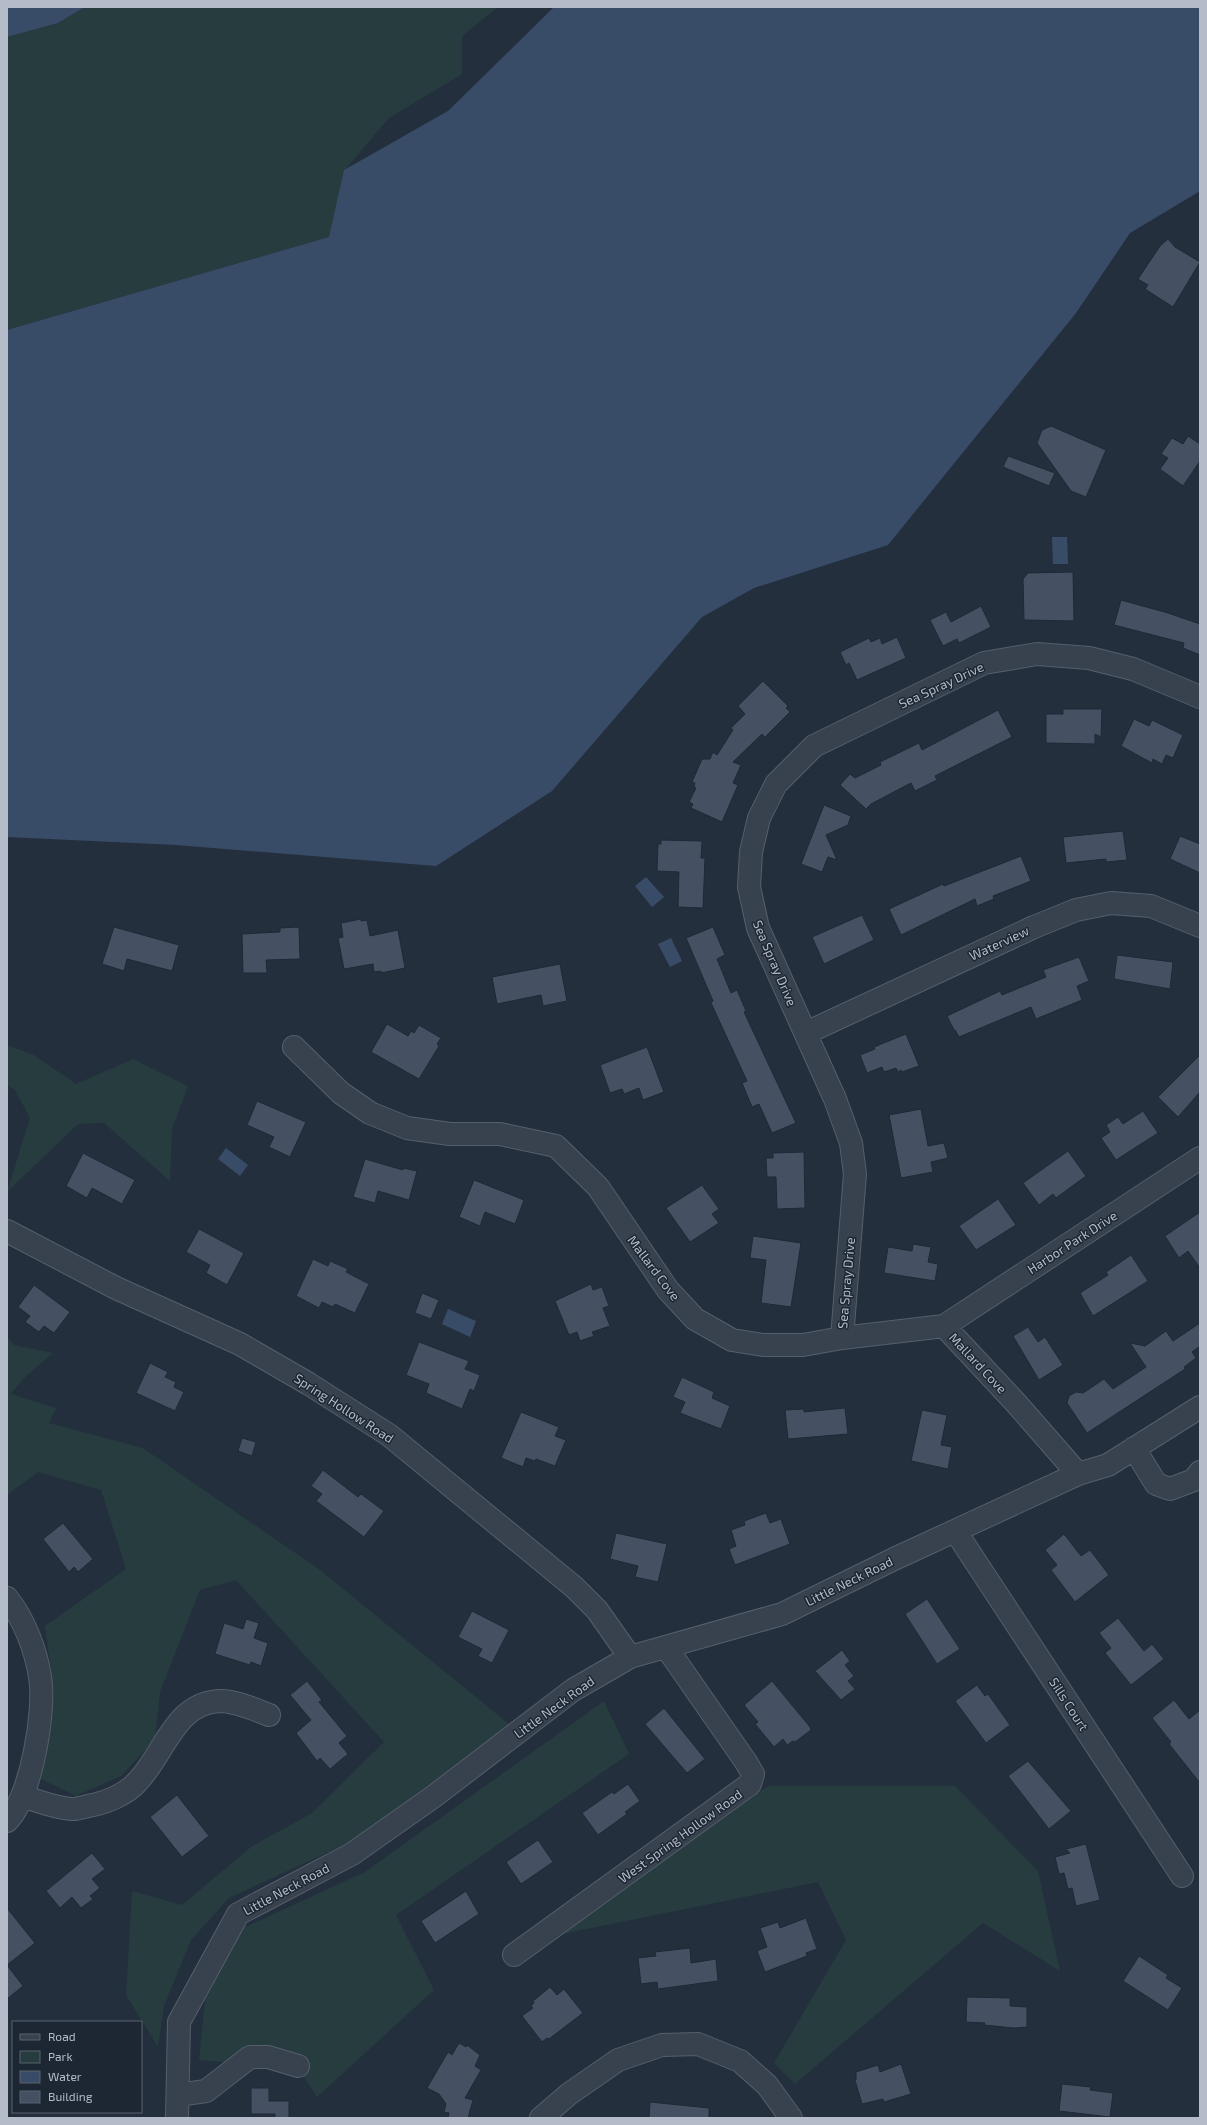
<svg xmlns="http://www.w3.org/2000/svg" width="1207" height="2125" font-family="'Exo 2',sans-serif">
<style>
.green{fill:#263c3f}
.water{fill:#394c67}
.building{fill:#455162;stroke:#1f2835}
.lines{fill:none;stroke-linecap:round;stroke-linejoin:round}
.minor-casing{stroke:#565f6c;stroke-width:24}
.minor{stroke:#38414e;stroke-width:22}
.labels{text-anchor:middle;stroke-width:3;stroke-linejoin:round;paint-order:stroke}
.street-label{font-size:13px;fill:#b4bcc9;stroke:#1d2633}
</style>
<rect width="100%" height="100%" fill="#242f3e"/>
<path class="green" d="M85,7h413l-36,29v38l-73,44 -44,52 -16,67 -322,93v-293l51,-14z
M7,1045l27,10 42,29 57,-25 55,27 -16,43 -2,52 -66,-58 -26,1 -71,68 23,-74 -15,-28 -8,-5z
M7,1336l7,9 39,8 -29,25 -13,16 45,14 -7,15 94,25 177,122 189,154 -148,113 -132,61 -38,42 -27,66 -6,41 -32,-52 6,-104 50,14 69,-58 61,-34 72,-71 -148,-162 -36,10 -40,102 -5,48 -34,36 -45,20 -35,-17 13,-86 -9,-67 81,-57 -25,-79 -63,-18 -31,23z
M604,1701l25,53 -233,161 38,75 -117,107 -19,-29 -99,-8 6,-60 34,-70 126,-58z
M768,1786h187l83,85 22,100 -77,-48 -188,161 -21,-21 72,-123 -28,-58 -256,52z"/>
<path class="water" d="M7,7h78l-27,16 -51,14z
M554,7h646v184l-70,42 -54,80 -188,232 -134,43 -52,29 -150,174 -116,75 -260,-21 -169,-8v-507l322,-93 15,-67 104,-59z
M1052,537h15l1,27h-15z
M646,877l18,20 -12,10 -17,-21z
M671,938l11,23 -12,6 -12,-23z
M226,1148l22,17 -8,11 -22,-17z
M448,1309l28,12 -6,16 -28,-13z"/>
<path class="building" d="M1168,239l7,8 25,15 -27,45 -28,-18 3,-4 -10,-6 22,-33z
M1051,426l55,24 -20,47 -15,-6 -34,-48 5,-13z
M1188,436l12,8v17l-17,25 -23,-17 8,-11 -7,-4 11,-16 11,6z
M1008,456l47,17 -6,13 -46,-19z
M1073,572l1,49 -50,-1 -1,-41 5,-6z
M1121,600l47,13 32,11v31l-17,-7 1,-5 -70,-18z
M981,606l10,21 -32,16 -2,-4 -14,7 -13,-26 16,-8 5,10z
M897,637l9,21 -49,22 -8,-17 -3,2 -6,-13 29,-14 2,4 9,-4 2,6z
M763,681l25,25 -2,2 4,4 -25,25 -3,-3 -29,28 8,3 -8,18 5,2 -16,37 -31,-14 2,-4 -4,-2 7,-14 -2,-1 1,-4 -3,-1 10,-23h8l3,-7 4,3 16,-25 -2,-2 14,-14 -7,-8z
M1063,709h39l-1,28 -6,-3v10l-49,-1v-29h17z
M998,710l14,27 -77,39 2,4 -22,11 -4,-8 -40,21 -5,5 -26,-24 10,-11 5,4 26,-13 -1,-3 39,-19 3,7z
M1134,719l15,7 3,-6 31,15 -10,23 -7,-3 -4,9 -9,-5 -1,4 -31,-17z
M824,805l27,11 -3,9 -22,10 11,25 -9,-3 -6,15 -21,-8z
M1123,831l4,29 -21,2v-3l-40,4 -3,-26z
M1180,836l20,8v29l-30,-14z
M661,840l41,1 -1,17h4l-2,50 -25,-1 1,-35 -22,-1 1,-27h3z
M1021,856l10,25 -38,15 1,3 -17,7 -2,-7 -74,36 -12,-26 54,-25 1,2z
M862,915l12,25 -50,24 -12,-27z
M361,919v2l6,-1 3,16 28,-6 7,38 -24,5v-2l-7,1 -1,-8 -29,5 -6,-31 5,-1 -2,-14z
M114,927l65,18 -7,26 -45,-12 -3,12 -22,-7z
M299,927l1,32 -34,1 1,13h-24l-1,-39 38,-2v-4z
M713,927l12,28 -8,4 14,34 6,-3 9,21 -2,1 52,111 -24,10 -13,-29 -7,3 -10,-24 5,-2 -36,-78 2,-2 -27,-63z
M1117,955l56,7 -3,27 -56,-10z
M1079,957l10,24 -12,5 5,14 -46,19 -5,-12 -72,30 -4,-7h-1l-7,-14 53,-25 2,4 44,-18 -3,-7z
M560,964l7,37 -24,5 -2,-11 -44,9 -5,-27z
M387,1024l21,12 3,-5 3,2 5,-8 22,13 -4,6 2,2 -20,33 -48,-27z
M906,1034l13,32 -17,6 -1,-2 -3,2 -2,-4 -12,4 -2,-5 -15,6 -7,-18 15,-6 -1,-2z
M647,1047l17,45 -21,8 -4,-12 -15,6 -2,-5 -12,4 -10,-28z
M1200,1055v37l-22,25 -20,-20z
M257,1101l49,21 -16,35 -21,-10 5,-10 -27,-12z
M921,1109l7,37 16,-3 4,15 -17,4 2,10 -32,6 -12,-63z
M1143,1111l15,22 -42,27 -15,-22 9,-6 -4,-7 12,-8 5,7z
M1068,1151l18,25 -30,22 -3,-4 -14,11 -16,-22z
M804,1152l1,56 -28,1 -1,-32h-9l-1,-19h7v-5z
M83,1153l52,27 -13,24 -30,-16 -5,10 -21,-12z
M365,1159l38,11v-2l14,3 -8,29 -31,-9 -3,12 -22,-6z
M474,1180l50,20 -9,24 -30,-12 -5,14 -21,-9z
M702,1185l17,24 -7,5 7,9 -29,19 -24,-34z
M998,1199l18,26 -40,25 -17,-24z
M1200,1212v56l-12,-17 -9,7 -14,-22z
M199,1229l45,24 -17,32 -21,-12 4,-8 -24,-13z
M753,1236l48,7 -10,64 -30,-4 5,-43 -16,-2z
M913,1244l18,3 -3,15 10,2 -3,17 -51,-8 4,-26 24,4z
M1131,1255l17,26 -55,35 -13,-23 28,-18 -2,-3z
M313,1259l15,7 2,-5 18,8 -2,3 23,12 -14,29 -20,-9 -2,3 -11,-5 -3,6 -23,-12z
M591,1284l2,6 9,-3 7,19 -6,2 7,18 -18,6 2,4 -14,5 -3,-9 -8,3 -14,-34z
M34,1285l36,27 -16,21 -10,-7 -5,6 -14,-10 5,-6 -12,-9z
M422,1293l17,7 -8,19 -16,-6z
M1200,1323v23l-8,6 4,6 -12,9 1,2 -26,17 -72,47 -20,-30 2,-7 7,-4 7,1 21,-14 9,10 33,-22 -16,-24 15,3 21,-15 7,10z
M1028,1327l10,15 7,-5 18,28 -24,15 -26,-44z
M419,1342l50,19 -4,8 15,6 -6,16 -4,-2 -8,20 -36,-16 3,-9 -23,-9z
M150,1363l18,9 -3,5 11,5 -2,5 10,5 -9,19 -39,-18z
M682,1377l32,15 -2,6 18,8 -9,23 -41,-16 5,-11 -12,-5z
M845,1408l3,26 -60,5 -3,-29 19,-1v3z
M922,1410l25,5 -6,30 11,2 -4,22 -37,-8z
M521,1412l38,15 -4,9 11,4 -11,26 -19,-7 -1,2 -9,-3 -3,9 -22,-9z
M242,1438l14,4 -4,14 -14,-5z
M323,1470l35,27 3,-3 23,17 -20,26 -48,-36 6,-7 -11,-8z
M766,1513l4,10 11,-4 9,25 -55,21 -6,-16 7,-3 -5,-16 14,-5 -1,-4z
M63,1523l30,36 -15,13 -4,-5 -5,5 -26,-33z
M616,1533l51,11 -9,38 -23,-5 3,-11 -28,-7z
M1064,1534l17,22 9,-6 19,25 -34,27 -24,-32 6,-5 -12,-15z
M927,1599l33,50 -23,15 -32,-50z
M472,1611l37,19 -17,33 -14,-7 4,-7 -24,-12z
M1118,1618l26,33 8,-7 12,15 -33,26 -26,-32 6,-5 -12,-15z
M246,1619l13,4 -5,15 14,5 -7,23 -10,-4 -1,3 -35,-11 9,-31 19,6z
M842,1650l8,11 -5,4 9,11 -6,5 7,8 -14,11 -26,-29z
M307,1681l15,19 -3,2 28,34 -8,7 9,11 -18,15 -10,-11 -3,3 -21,-28 15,-13 -21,-25z
M772,1681l38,46 1,3 -16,12 -2,-1 -6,4 -4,-6 -9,8 -19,-23 3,-2 -14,-17z
M977,1685l8,11 3,-2 22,31 -24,18 -31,-42z
M1174,1700l15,19 11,-9v73l-31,-39 2,-2 -19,-24z
M664,1708l41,51 -18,14 -42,-49z
M1028,1761l43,50 -22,18 -41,-53z
M628,1784l12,17 -15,11 2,2 -29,21 -16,-22 30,-21 2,2z
M177,1795l32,41 -27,21 -32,-40z
M538,1840l15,22 -32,22 -15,-22z
M1086,1844l14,56 -24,6 -4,-18 -4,1 -4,-16 -5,1 -4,-17 15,-4 -4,-4z
M92,1853l13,16 -13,10 8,9 -10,8 3,3 -12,9 -9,-11 -12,11 -14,-17z
M466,1891l13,23 -44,29 -14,-22z
M7,1908l28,35 -28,22z
M806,1918l11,31 -11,4 1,3 -42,16 -8,-21 10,-4 -7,-19 18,-6 2,6z
M690,1948l1,15 25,-4 2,22 -60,8 -1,-7 -16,2 -3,-26 18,-2 -1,-4z
M1139,1956l29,19 -2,3 16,10 -14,22 -45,-29z
M7,1965l16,21 -16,13z
M550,1987l7,8 7,-6 19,24 -34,26 -2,-1 -5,4 -20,-26 11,-8 -2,-2 3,-3 -1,-2z
M967,1997l43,1v8l17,1v20l-13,1 -30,-3 1,-2 -19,-1z
M459,2043l7,4 1,-2 13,10 -5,11 6,4 -16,28 8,2 -5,18h-20l1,-5 -5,-1 2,-8 -7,-10 -12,-6 21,-36 4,3z
M901,2064l10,30 -27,8 -1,-3 -21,5 -7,-24h1v-8l22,-7 2,7z
M1062,2084l29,3 -1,3 23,3 -3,24 -51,-6z
M251,2088h18v13h20v17h-14v-4h-24z
M650,2102l59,6v10h-60z"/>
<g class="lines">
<g class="minor-casing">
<path id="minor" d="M806,1033l228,-106 42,-17 35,-7 40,3 49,20
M294,1047l47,46 29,20 37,15 43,6h50l56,12 42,41 70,103 27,29 37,21 31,5h40l39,-7 102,-12 72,77 62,71
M7,1231l109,57 124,56 69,40 80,51 185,152 23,23 33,47
M944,1326l256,-168
M842,1338l13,-164 -4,-31 -16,-44 -77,-171 -9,-41 2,-35 8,-34 17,-34 38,-38 170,-83 53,-9 52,4 44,11 67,28
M1134,1448l22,36 14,5 24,-9 6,-8
M956,1532l226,344
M7,1598c17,21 29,52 33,79 6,32 -9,121 -33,144
M22,1796c16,5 32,12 50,13 7,0 14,-3 21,-4 15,-3 35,-12 45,-24 27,-28 37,-80 84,-80 16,1 32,8 47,14
M514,1955l236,-171 3,-10 -7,-12 -80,-115
M178,2095l28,-4 44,-34h18l30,9
M177,2118l2,-96 59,-108 114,-60 81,-57 140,-107 57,-33 152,-43 112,-55 184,-85 30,-9 92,-58
M541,2118l28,-24 49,-34 44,-15 36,-1 42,17 27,24 24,33"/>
</g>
<use href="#minor" class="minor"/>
</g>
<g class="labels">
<g class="street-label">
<text transform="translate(941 685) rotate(-25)" y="5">Sea Spray Drive</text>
<text transform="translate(999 943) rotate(-25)" y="5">Waterview</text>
<text transform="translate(775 963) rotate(67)" y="5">Sea Spray Drive</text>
<text transform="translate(1072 1242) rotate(-33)" y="5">Harbor Park Drive</text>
<text transform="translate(654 1268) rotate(53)" y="5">Mallard Cove</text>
<text transform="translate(846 1283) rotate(-85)" y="5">Sea Spray Drive</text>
<text transform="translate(978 1363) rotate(47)" y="5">Mallard Cove</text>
<text transform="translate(344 1408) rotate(33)" y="5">Spring Hollow Road</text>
<text transform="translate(849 1581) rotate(-26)" y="5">Little Neck Road</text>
<text transform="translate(1069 1704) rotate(57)" y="5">Sills Court</text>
<text transform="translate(554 1707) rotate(-36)" y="5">Little Neck Road</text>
<text transform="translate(680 1836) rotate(-36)" y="5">West Spring Hollow Road</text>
<text transform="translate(286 1889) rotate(-28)" y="5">Little Neck Road</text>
</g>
</g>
<rect width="1207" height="2125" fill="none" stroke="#b4bcc9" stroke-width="16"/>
<rect x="12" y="2021" width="130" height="92" fill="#1d2633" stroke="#59626f"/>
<rect x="20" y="2034" width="20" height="6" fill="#38414e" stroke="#59626f"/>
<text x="48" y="2041" font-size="12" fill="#b4bcc9">Road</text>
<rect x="20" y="2051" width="20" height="12" fill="#263c3f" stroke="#59626f"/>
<text x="48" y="2061" font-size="12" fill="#b4bcc9">Park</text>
<rect x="20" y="2071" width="20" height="12" fill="#394c67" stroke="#59626f"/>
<text x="48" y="2081" font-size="12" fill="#b4bcc9">Water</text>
<rect x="20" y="2091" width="20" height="12" fill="#455162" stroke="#59626f"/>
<text x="48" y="2101" font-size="12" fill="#b4bcc9">Building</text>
</svg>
